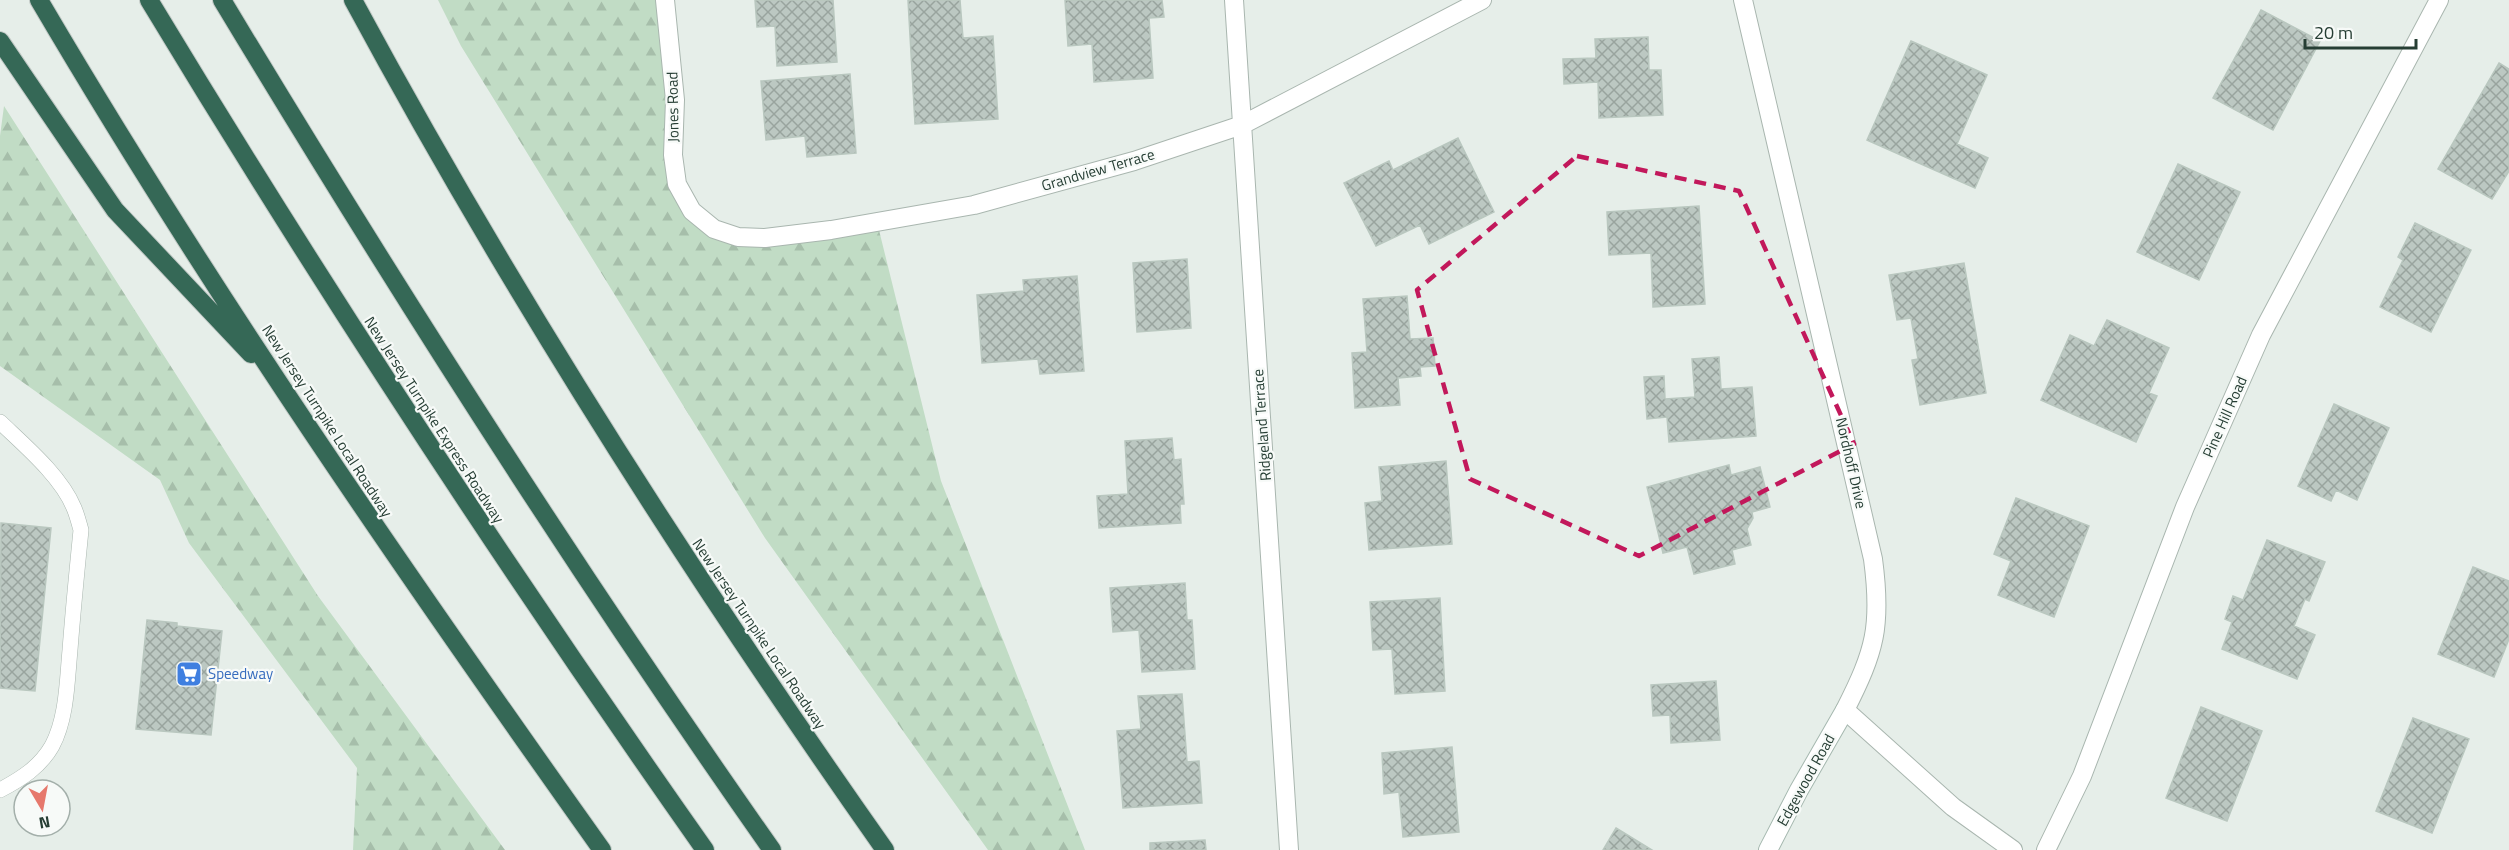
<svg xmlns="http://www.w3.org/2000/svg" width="2509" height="850" font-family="'Titillium Web',sans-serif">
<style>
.forest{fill:url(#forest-firs)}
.building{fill:url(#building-cross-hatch);stroke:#b9c7bf;stroke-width:1.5}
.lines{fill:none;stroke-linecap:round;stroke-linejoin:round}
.lane-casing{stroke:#a9b6af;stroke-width:16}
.street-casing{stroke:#a9b6af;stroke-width:20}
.secondary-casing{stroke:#a5b8af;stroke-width:20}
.highway-casing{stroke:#c2c9c6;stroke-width:20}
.lane{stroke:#fff;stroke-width:15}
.street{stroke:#fff;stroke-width:18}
.secondary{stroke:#fff;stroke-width:18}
.highway{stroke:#356856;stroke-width:18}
.marked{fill:none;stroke:#c2185b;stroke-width:4.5;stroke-dasharray:12 8;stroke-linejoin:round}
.labels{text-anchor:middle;stroke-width:4.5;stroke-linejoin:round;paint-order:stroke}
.street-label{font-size:15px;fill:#263e34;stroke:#f7faf8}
.shop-label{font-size:15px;fill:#366cbe;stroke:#f7faf8;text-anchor:start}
</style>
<defs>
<pattern id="forest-firs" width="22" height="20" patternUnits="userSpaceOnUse" patternTransform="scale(1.5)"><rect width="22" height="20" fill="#c1dcc5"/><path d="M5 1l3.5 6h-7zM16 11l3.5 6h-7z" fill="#a6beaa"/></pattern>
<pattern id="building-cross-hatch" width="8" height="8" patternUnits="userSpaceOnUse" patternTransform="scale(1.5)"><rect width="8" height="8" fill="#bcc8c2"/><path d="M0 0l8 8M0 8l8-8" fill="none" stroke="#99a49e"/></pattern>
</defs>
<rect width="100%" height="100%" fill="#e6eee9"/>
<path class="forest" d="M438,0h227l8,155 19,56 46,26 139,-15 64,259 144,369h-97l-223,-312 -304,-492z
M4,106l314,490 187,254h-152l4,-82 -168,-225 -29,-63 -160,-114v-230z"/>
<path class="building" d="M755,0h78l4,62 -60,4 -2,-40 -18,1z
M908,0h52l3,38 30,-2 5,83 -83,5z
M1065,0h97l2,17 -15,1 4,60 -59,4 -2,-38 -24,2z
M2261,10l59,31 -47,89 -60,-32z
M1648,37l1,33h12l2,45 -64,3 -1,-36 -34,2 -1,-25 33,-1 -1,-19z
M1911,41l76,34 -30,69 31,14 -13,30 -108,-48z
M2499,63l10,6v102l-17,28 -54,-30z
M850,74l6,79 -49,4 -2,-21 -39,4 -5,-59z
M1458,138l36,74 -65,32 -9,-19 -44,21 -32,-63 45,-22 4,9z
M2178,164l62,28 -41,88 -62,-28z
M1699,206l6,98 -52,3 -2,-54 -42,2 -2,-43z
M2415,223l56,27 -40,82 -51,-25 23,-47 -5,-3z
M1187,259l4,69 -54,4 -4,-69z
M1964,263l22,130 -66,12 -8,-45 6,-1 -7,-41 -14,2 -8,-45z
M1077,276l7,95 -44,3 -2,-15 -56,4 -5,-68 47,-4 -1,-11z
M1407,296l3,43 23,-1 2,28 -15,1 1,9 -23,2 2,27 -45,3 -3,-55 15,-1 -4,-53z
M2107,320l62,28 -20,45 8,3 -21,46 -95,-42 29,-65 24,11z
M1719,357l2,32 31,-2 4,49 -87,6 -2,-25 -20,2 -3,-42 20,-1 1,23 30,-2 -3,-38z
M2334,404l55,24 -32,72 -21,-10 -5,11 -33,-15z
M1172,438l2,22 7,-1 3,45h-4l1,19 -82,5 -2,-32 31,-2 -3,-53z
M1446,461l6,83 -83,6 -4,-47 17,-2 -3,-34z
M1729,465l2,10 29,-8 10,40 -18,5 1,6 -6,11 4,16 -19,5 3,14 -41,10 -7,-27 -24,6 -16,-66z
M2016,498l73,28 -35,91 -56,-22 13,-34 -17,-7z
M1,523l50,5 -16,163 -35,-3z
M2267,540l58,22 -16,39 -4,-2 -11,27 21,9 -18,44 -75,-30 10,-27 -7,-3 8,-23 10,4z
M2473,567l36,14v58l-15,38 -56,-23z
M1185,583l2,37h5l3,49 -53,3 -3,-42 -26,2 -3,-44z
M1440,598l5,93 -50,3 -3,-45 -19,1 -3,-48z
M147,620l30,3v3l45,5 -11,104 -75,-6z
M1716,681l4,59 -49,3 -1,-28 -17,1 -2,-31z
M1182,694l5,68 12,-1 3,42 -79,5 -6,-77 24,-2 -3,-33z
M2201,707l61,24 -35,90 -61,-23z
M2413,718l56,21 -37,94 -56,-22z
M1452,747l7,85 -56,5 -4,-45 -15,2 -2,-41z
M1616,828l36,22h-49z
M1205,840l1,10h-56v-7z"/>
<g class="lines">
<g class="lane-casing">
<path id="lane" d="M0,422c24,23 61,54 74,86 3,7 5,15 7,22 -4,40 -8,80 -11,120 -3,31 -3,68 -18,96 -12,21 -31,33 -52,44"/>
</g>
<g class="street-casing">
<path id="street" d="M665,0l10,100 -2,55 4,29 15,27 22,18 24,8 27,1 66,-8 143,-25 160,-44 108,-36 240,-125
M1234,0l55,850
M1743,0l130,559c9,67 2,92 -28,151l108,97 60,43
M2046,850l36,-74 103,-269 76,-172 178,-335"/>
</g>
<g class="secondary-casing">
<path id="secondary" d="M1768,850l31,-60 46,-80"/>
</g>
<g class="highway-casing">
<path id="highway" d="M39,0c172,293 366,573 563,850
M149,0c175,290 361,573 556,850
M222,0c174,289 356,574 550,850
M353,0c159,295 339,576 532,850
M0,41l115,169 136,144"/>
</g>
<use href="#lane" class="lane"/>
<use href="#street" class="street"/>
<use href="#secondary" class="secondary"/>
<use href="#highway" class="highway"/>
</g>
<path class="marked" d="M1577,156l162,35 115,253 -215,112 -169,-77 -53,-189z"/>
<defs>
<g id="supermarket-square" transform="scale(1.35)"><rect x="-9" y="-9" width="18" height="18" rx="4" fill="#3f7fe0" stroke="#f7faf8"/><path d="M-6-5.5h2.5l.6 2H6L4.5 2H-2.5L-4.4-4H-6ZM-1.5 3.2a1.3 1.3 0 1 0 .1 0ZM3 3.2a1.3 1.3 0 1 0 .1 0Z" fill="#fff"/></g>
</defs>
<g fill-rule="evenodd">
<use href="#supermarket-square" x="189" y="674"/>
</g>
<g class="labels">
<g class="street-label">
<text transform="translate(673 107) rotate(-91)" y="5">Jones Road</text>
<text transform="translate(1098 170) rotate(-16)" y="5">Grandview Terrace</text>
<text transform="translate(2225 417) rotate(-66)" y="5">Pine Hill Road</text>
<text transform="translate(434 420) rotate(57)" y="5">New Jersey Turnpike Express Roadway</text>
<text transform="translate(327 421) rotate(57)" y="5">New Jersey Turnpike Local Roadway</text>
<text transform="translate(1262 425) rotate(-94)" y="5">Ridgeland Terrace</text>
<text transform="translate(1851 463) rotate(77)" y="5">Nordhoff Drive</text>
<text transform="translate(759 634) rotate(56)" y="5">New Jersey Turnpike Local Roadway</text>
<text transform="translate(1806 780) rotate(-61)" y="5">Edgewood Road</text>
</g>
<g class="shop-label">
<text x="208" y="679">Speedway</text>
</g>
</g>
<g transform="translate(42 808) rotate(170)"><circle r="28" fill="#f7faf8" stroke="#a3afaa" stroke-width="1.5"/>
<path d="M0-4.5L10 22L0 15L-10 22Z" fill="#e6786c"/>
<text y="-9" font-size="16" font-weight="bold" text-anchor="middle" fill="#263e34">N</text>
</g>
<path d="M2305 39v9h111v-9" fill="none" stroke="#263e34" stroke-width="3"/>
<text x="2314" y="39" font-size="18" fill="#263e34" stroke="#f7faf8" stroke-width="4.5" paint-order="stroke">20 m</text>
</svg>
